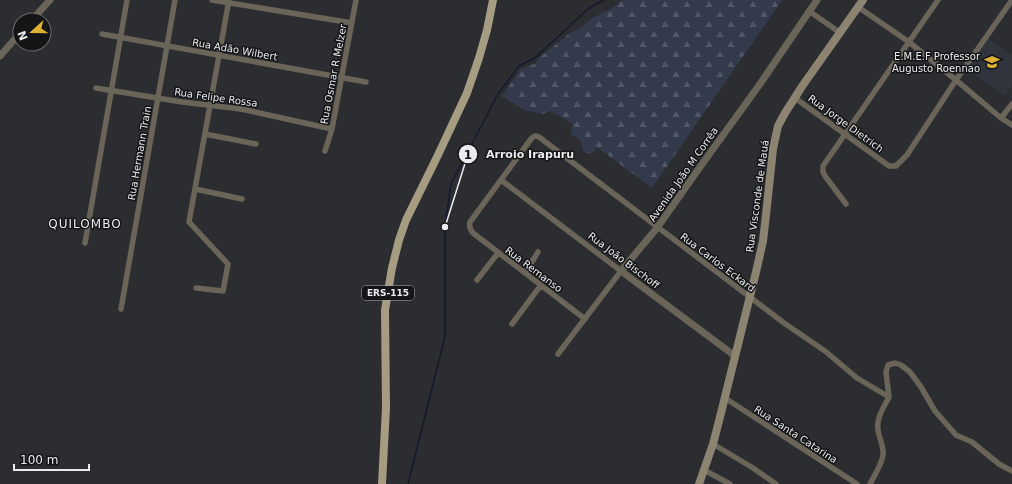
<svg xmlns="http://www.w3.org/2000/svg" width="1012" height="484" font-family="'DejaVu Sans',sans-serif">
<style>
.built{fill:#30343d}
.forest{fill:url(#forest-firs)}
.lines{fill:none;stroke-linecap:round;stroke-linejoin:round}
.stream{stroke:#131a30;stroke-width:1.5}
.minor{stroke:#6a6558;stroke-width:5.5}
.tertiary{stroke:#6a6558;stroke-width:7}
.secondary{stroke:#8c8470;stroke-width:8}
.primary{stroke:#a69c82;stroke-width:8}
.labels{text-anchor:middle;stroke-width:3;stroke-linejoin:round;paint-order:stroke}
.shield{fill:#151517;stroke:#aaabae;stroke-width:1}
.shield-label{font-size:9px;font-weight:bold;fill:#eaebee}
.street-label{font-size:10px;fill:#eaebee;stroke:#151517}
.poi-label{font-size:10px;fill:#eaebee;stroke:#151517;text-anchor:end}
.quarter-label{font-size:12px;letter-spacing:1px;fill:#eaebee;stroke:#151517}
.leader{fill:none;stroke:#eaebee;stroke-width:1.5}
.callout-dot{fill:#eaebee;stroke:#151517;stroke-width:1.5}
.mark-label{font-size:12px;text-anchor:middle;font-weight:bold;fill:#111}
.callout-label{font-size:11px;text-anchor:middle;font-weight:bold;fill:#eaebee;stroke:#151517;stroke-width:3;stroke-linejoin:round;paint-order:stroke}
</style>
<defs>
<pattern id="forest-firs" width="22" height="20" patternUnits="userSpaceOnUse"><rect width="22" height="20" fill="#333a4c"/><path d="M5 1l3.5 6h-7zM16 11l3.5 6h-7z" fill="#515766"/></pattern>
</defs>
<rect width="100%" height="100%" fill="#2b2d30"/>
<path class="built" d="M988,38l24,17v30l-7,11 -38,-27z"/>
<path class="forest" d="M622,0h160l-130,188 -55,-41 -5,7 -8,-2 -4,-12 -10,-6 3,-10 -22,-13 -8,3 -19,-4 -22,-14 19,-27 15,-6 3,-5 31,-25 12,-6 10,-9 19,-9z"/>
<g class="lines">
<path class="stream" d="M408,484l37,-147v-110l6,-43 47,-90 21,-28 16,-8 54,-50 15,-8"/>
<path class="minor" d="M212,0l140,23
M858,7l51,35 47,38 45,38 11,7
M809,11l30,21
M102,34l264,48
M96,88l86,14 59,7 91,20
M795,98l94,68h7l11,-11 49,-75 56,-80
M1001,118l11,-14
M205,134l51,10
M325,151l7,-22 24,-129
M501,180l120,91 -63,83
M195,189l47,10
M846,204l-21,-28 -2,-4v-6l115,-166
M85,243l42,-243
M525,273l13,-21
M477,280l21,-27
M196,288l27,3 5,-27 -39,-42 40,-222
M121,309l54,-309
M585,319l-112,-86c-3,-3 -4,-6 -3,-11l61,-83c3,-3 4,-4 8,-2l245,186 41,28 32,27 32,19
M512,324l29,-39
M889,397l-3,-25 2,-7 7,-2 6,2 9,7 11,15 14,24 21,24 16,7 27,22 13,7
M725,398l132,86
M713,444l40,24 23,16
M704,470l26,14
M870,484c4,-8 12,-20 13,-29 1,-9 -4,-17 -5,-25 -2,-12 6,-23 11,-33"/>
<path class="tertiary" d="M32,20l18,-20
M0,56l20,-23
M735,356l-114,-85 36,-43 43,-61 60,-83 57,-84"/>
<path class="secondary" d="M699,484l14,-40 6,-23 37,-149 7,-31 3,-26 7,-66 5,-23 7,-13 18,-28 60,-85"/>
<path class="primary" d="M382,484l4,-76 -1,-98 7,-42 7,-28 7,-20 32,-65 29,-62 12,-35 8,-28 6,-30"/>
</g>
<defs>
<g id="school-bare" transform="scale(1.2)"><path d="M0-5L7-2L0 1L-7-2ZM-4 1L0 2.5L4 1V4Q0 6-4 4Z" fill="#ddb233" stroke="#151517" stroke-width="2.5" paint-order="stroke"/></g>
</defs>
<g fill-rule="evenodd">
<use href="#school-bare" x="992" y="62"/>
</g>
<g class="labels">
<rect class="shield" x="362" y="286" width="52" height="14" rx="3"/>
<g class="shield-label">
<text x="388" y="296">ERS-115</text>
</g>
<g class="street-label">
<text transform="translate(235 49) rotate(10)" y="4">Rua Adão Wilbert</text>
<text transform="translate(333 74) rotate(-79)" y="4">Rua Osmar R Melzer</text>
<text transform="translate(216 97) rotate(8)" y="4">Rua Felipe Rossa</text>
<text transform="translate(846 123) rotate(36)" y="4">Rua Jorge Dietrich</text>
<text transform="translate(139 153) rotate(-80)" y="4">Rua Hermann Train</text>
<text transform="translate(683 174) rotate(-55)" y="4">Avenida João M Corrêa</text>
<text transform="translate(757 196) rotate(-82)" y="4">Rua Visconde de Mauá</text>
<text transform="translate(624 260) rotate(37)" y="4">Rua João Bischoff</text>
<text transform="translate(718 262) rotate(37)" y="4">Rua Carlos Eckard</text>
<text transform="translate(534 269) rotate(37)" y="4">Rua Remanso</text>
<text transform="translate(796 434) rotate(33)" y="4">Rua Santa Catarina</text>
</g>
<g class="poi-label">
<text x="980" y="60">E.M.E.F Professor<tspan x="980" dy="12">Augusto Roennao</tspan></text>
</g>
<g class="quarter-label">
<text x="85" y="228">QUILOMBO</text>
</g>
</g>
<path class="leader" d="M445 227L468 154"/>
<g class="callout-dot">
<circle cx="445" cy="227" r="4"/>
<circle cx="468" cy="154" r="10"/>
</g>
<g class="mark-label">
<text x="468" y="159">1</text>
</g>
<g class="callout-label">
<text x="530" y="158">Arroio Irapuru</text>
</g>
<g transform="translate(32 32) rotate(249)"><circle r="19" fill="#151517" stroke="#6a6b6d"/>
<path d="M0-3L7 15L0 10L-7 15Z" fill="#ddb233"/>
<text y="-6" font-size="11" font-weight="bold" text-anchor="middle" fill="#eaebee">N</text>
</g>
<path d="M14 464v6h75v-6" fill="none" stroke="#eaebee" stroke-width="2"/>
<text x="20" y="464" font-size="12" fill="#eaebee" stroke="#151517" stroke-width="3" paint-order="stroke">100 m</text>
</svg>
